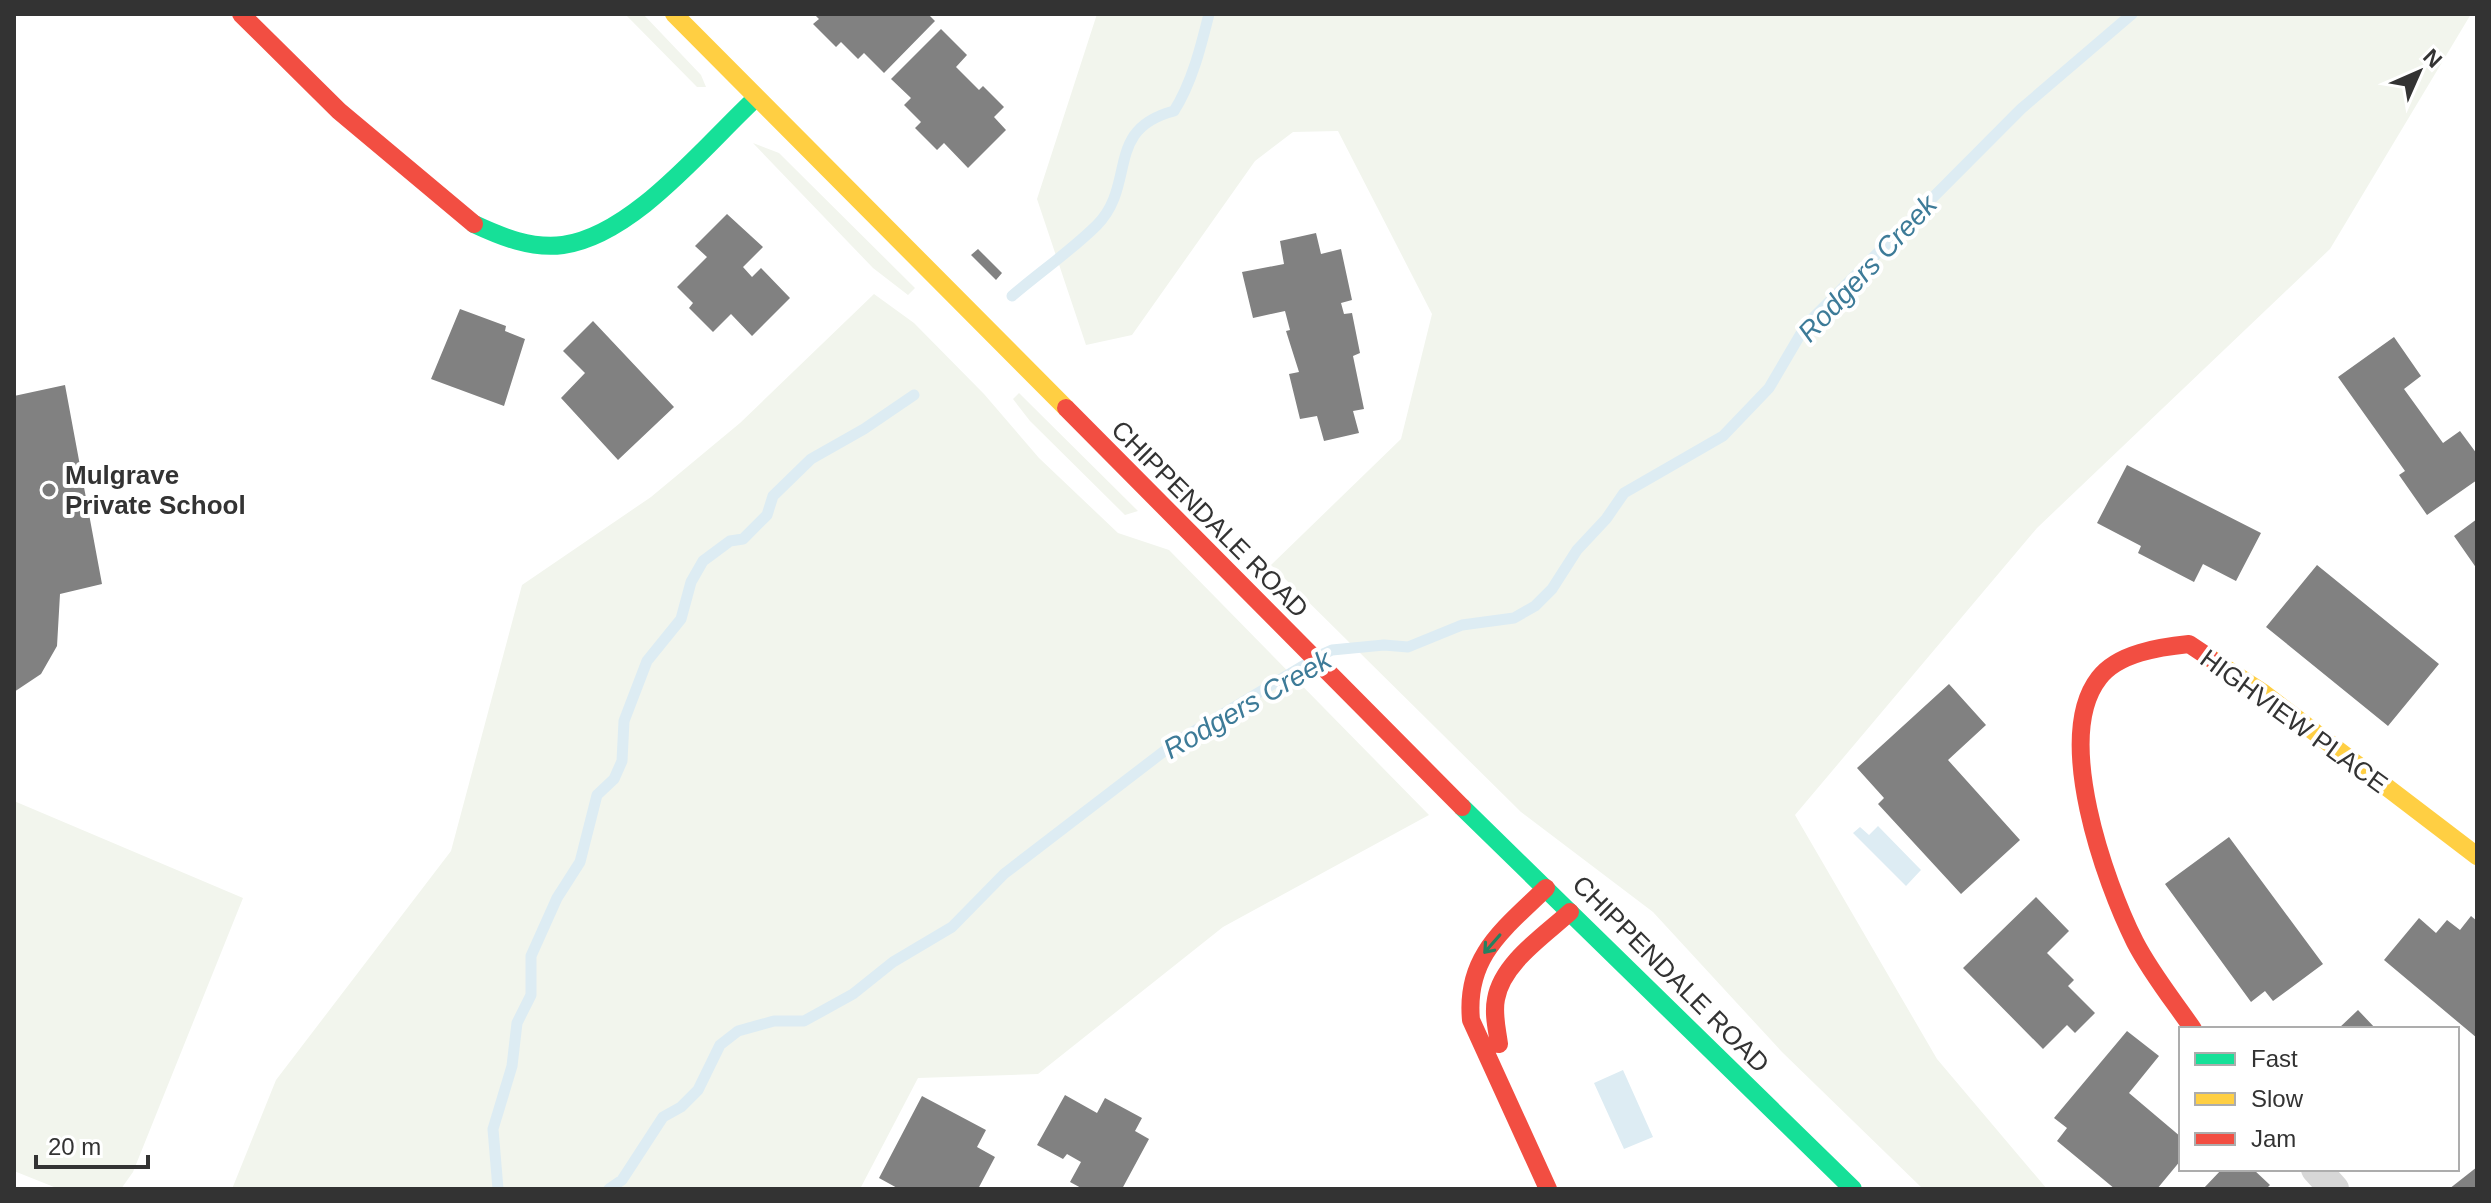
<svg xmlns="http://www.w3.org/2000/svg" width="2491" height="1203" font-family="Arial,sans-serif">
<style>
.green{fill:#f2f5ed}
.water{fill:#ddecf3}
.lines{fill:none;stroke-linecap:round;stroke-linejoin:round}
.stream{stroke:#ddecf3;stroke-width:11}
.building{fill:#818181}
.street{stroke:#d7d7d7;stroke-width:30}
.fast{stroke:#16e098;stroke-width:18}
.slow{stroke:#ffcf43;stroke-width:18}
.jam{stroke:#f24e42;stroke-width:18}
.oneway{stroke:#268160}
.poi-dot{fill:#7a7a7a;stroke:#fff;stroke-width:3}
.labels{text-anchor:middle;stroke-width:8;stroke-linejoin:round;paint-order:stroke}
.poi-label{font-size:26px;font-weight:bold;fill:#333;stroke:#fff;text-anchor:start}
.street-label{font-size:26px;fill:#333;stroke:#fff}
.water-label{font-size:28px;font-style:italic;fill:#3d7b98;stroke:#fff}
</style>
<rect width="100%" height="100%" fill="#fff"/>
<path class="green" d="M625,14h18l58,61 5,12h-9z
M1097,14h1374l-141,235 -293,279 -242,287 142,244 110,130h-124l-141,-137 -129,-140 -132,-100 -250,-247 130,-126 31,-125 -94,-183 -45,1 -38,29 -123,174 -46,10 -49,-146z
M753,143l26,10 136,135 -7,7 -35,-27z
M874,294l40,29 70,71 55,64 79,75 51,17 260,265 -206,112 -185,147 -120,4 -58,111h-628l44,-109 175,-229 71,-266 129,-88 89,-74z
M1019,393l119,118 -13,4 -95,-94 -17,-22z
M14,801l229,97 -110,274 -12,17h-62l-45,-18z"/>
<path class="water" d="M1878,826l43,44 -15,16 -53,-53 7,-6 9,8z
M1623,1070l30,67 -29,12 -30,-66z"/>
<g class="lines">
<path class="stream" d="M1012,296c28,-24 60,-46 85,-71 40,-41 7,-96 77,-114 18,-28 27,-65 35,-97
M1323,654l9,-4 52,-5 24,2 54,-22 52,-7 21,-12 17,-17 25,-39 29,-31 18,-26 99,-57 46,-48 37,-63 215,-216 111,-95
M498,1189l-5,-60 19,-63 5,-43 14,-28v-39l26,-58 23,-36 17,-67 17,-16 8,-18 2,-40 23,-60 34,-42 10,-37 12,-21 27,-20 13,-2 24,-24 6,-19 38,-37 53,-30 50,-34
M609,1189l13,-9 41,-63 18,-10 17,-17 22,-45 18,-14 36,-10h30l49,-27 40,-32 59,-35 52,-53 172,-132 132,-79"/>
</g>
<path class="building" d="M814,14h114l7,7 -51,52 -20,-20 -6,6 -17,-17 -5,5 -23,-23 6,-5z
M941,29l26,26 -11,12 23,23 4,-4 21,21 -10,10 12,13 -38,38 -24,-25 -7,7 -22,-22 6,-6 -17,-17 7,-7 -20,-19z
M727,214l36,33 -20,20 9,10 9,-9 29,30 -38,38 -21,-22 -18,18 -24,-24 4,-5 -16,-16 30,-30 -12,-11z
M1316,233l5,21 20,-5 11,51 -11,3 3,11 8,-1 8,40 -7,3 11,53 -11,2 6,22 -35,8 -7,-25 -17,3 -11,-45 10,-2 -13,-41 4,-1 -5,-19 -32,7 -11,-46 42,-8 -4,-23z
M978,249l24,24 -6,7 -25,-25z
M460,309l46,17 -1,5 20,8 -21,67 -73,-27z
M593,321l81,86 -56,53 -57,-62 24,-25 -22,-22z
M2394,337l27,39 -17,13 39,54 17,-12 17,23v26l-50,35 -28,-40 6,-4 -67,-94z
M65,385l37,199 -42,10 -3,52 -16,28 -27,18v-296z
M2127,465l134,68 -25,48 -33,-17 -9,18 -56,-29 3,-7 -44,-23z
M2477,519v50l-23,-33z
M2317,565l122,99 -51,62 -122,-99z
M1949,684l37,41 -38,35 72,80 -59,54 -83,-90 6,-6 -27,-30z
M2229,837l94,127 -50,37 -8,-10 -14,11 -86,-118z
M2036,897l33,34 -22,22 27,27 -6,6 27,27 -20,20 -8,-8 -24,24 -80,-81z
M2471,916l6,5v117l-93,-78 35,-42 17,15 11,-13 13,10z
M2358,1010l18,19h-38z
M2127,1031l32,25 -30,37 52,44v23l-24,29h-42l-58,-48 10,-13 -13,-10z
M1065,1095l32,18 8,-15 37,20 -7,13 14,8 -27,50h-39l-13,-7 11,-20 -14,-8 -4,5 -26,-14z
M922,1096l64,34 -9,17 18,10 -17,32h-79l-20,-11z
M2477,1167v22h-28z
M2222,1169h31l17,16 -4,4h-63z"/>
<g class="lines">
<path class="street" d="M2316,1169l18,20"/>
<path class="fast" d="M474,224c28,13 57,25 89,21 71,-10 142,-100 193,-147
M1462,807l391,382"/>
<path class="slow" d="M674,14l392,394
M2210,658l52,34 215,164"/>
<path class="jam" d="M241,14l98,97 135,113
M1066,408l396,399
M1546,888c-42,41 -81,68 -75,132l77,169
M2193,1029c-20,-29 -42,-56 -58,-87 -30,-60 -82,-205 -36,-264 19,-25 61,-31 90,-34l21,14
M1499,1044c-2,-15 -6,-30 -3,-45 6,-36 49,-64 74,-87"/>
</g>
<defs><path id="oneway-shaft" d="M-6 0H5M1.5-3L5.5 0L1.5 3" fill="none" stroke-width="1.6" stroke-linecap="round" stroke-linejoin="round" transform="scale(2)"/></defs>
<use class="oneway" href="#oneway-shaft" transform="translate(1492 944) rotate(131)"/>
<circle class="poi-dot" cx="49" cy="490" r="8"/>
<g class="labels">
<g class="poi-label">
<text x="65" y="484">Mulgrave<tspan x="65" dy="30">Private School</tspan></text>
</g>
<g class="street-label">
<text transform="translate(1210 519) rotate(45)" y="9">CHIPPENDALE ROAD</text>
<text transform="translate(2294 721) rotate(36)" y="9">HIGHVIEW PLACE</text>
<text transform="translate(1671 974) rotate(45)" y="9">CHIPPENDALE ROAD</text>
</g>
<g class="water-label">
<text transform="translate(1867 268) rotate(-47)" y="10">Rodgers Creek</text>
<text transform="translate(1247 704) rotate(-30)" y="10">Rodgers Creek</text>
</g>
</g>
<rect width="2491" height="1203" fill="none" stroke="#333333" stroke-width="32"/>
<rect x="2179" y="1027" width="280" height="144" fill="#ffffff" stroke="#adadad" stroke-width="2"/>
<rect x="2195" y="1053" width="40" height="12" fill="#16e098" stroke="#adadad" stroke-width="2"/>
<text x="2251" y="1067" font-size="24" fill="#333333">Fast</text>
<rect x="2195" y="1093" width="40" height="12" fill="#ffcf43" stroke="#adadad" stroke-width="2"/>
<text x="2251" y="1107" font-size="24" fill="#333333">Slow</text>
<rect x="2195" y="1133" width="40" height="12" fill="#f24e42" stroke="#adadad" stroke-width="2"/>
<text x="2251" y="1147" font-size="24" fill="#333333">Jam</text>
<g transform="translate(2419 72) rotate(45)" stroke="#ffffff" stroke-width="6" paint-order="stroke">
<path d="M0-6L14 30L0 20L-14 30Z" fill="#333333"/>
<text y="-12" font-size="22" font-weight="bold" text-anchor="middle" fill="#333333">N</text>
</g>
<path d="M36 1155v12h112v-12" fill="none" stroke="#333333" stroke-width="4"/>
<text x="48" y="1155" font-size="24" fill="#333333" stroke="#ffffff" stroke-width="6" paint-order="stroke">20 m</text>
</svg>
